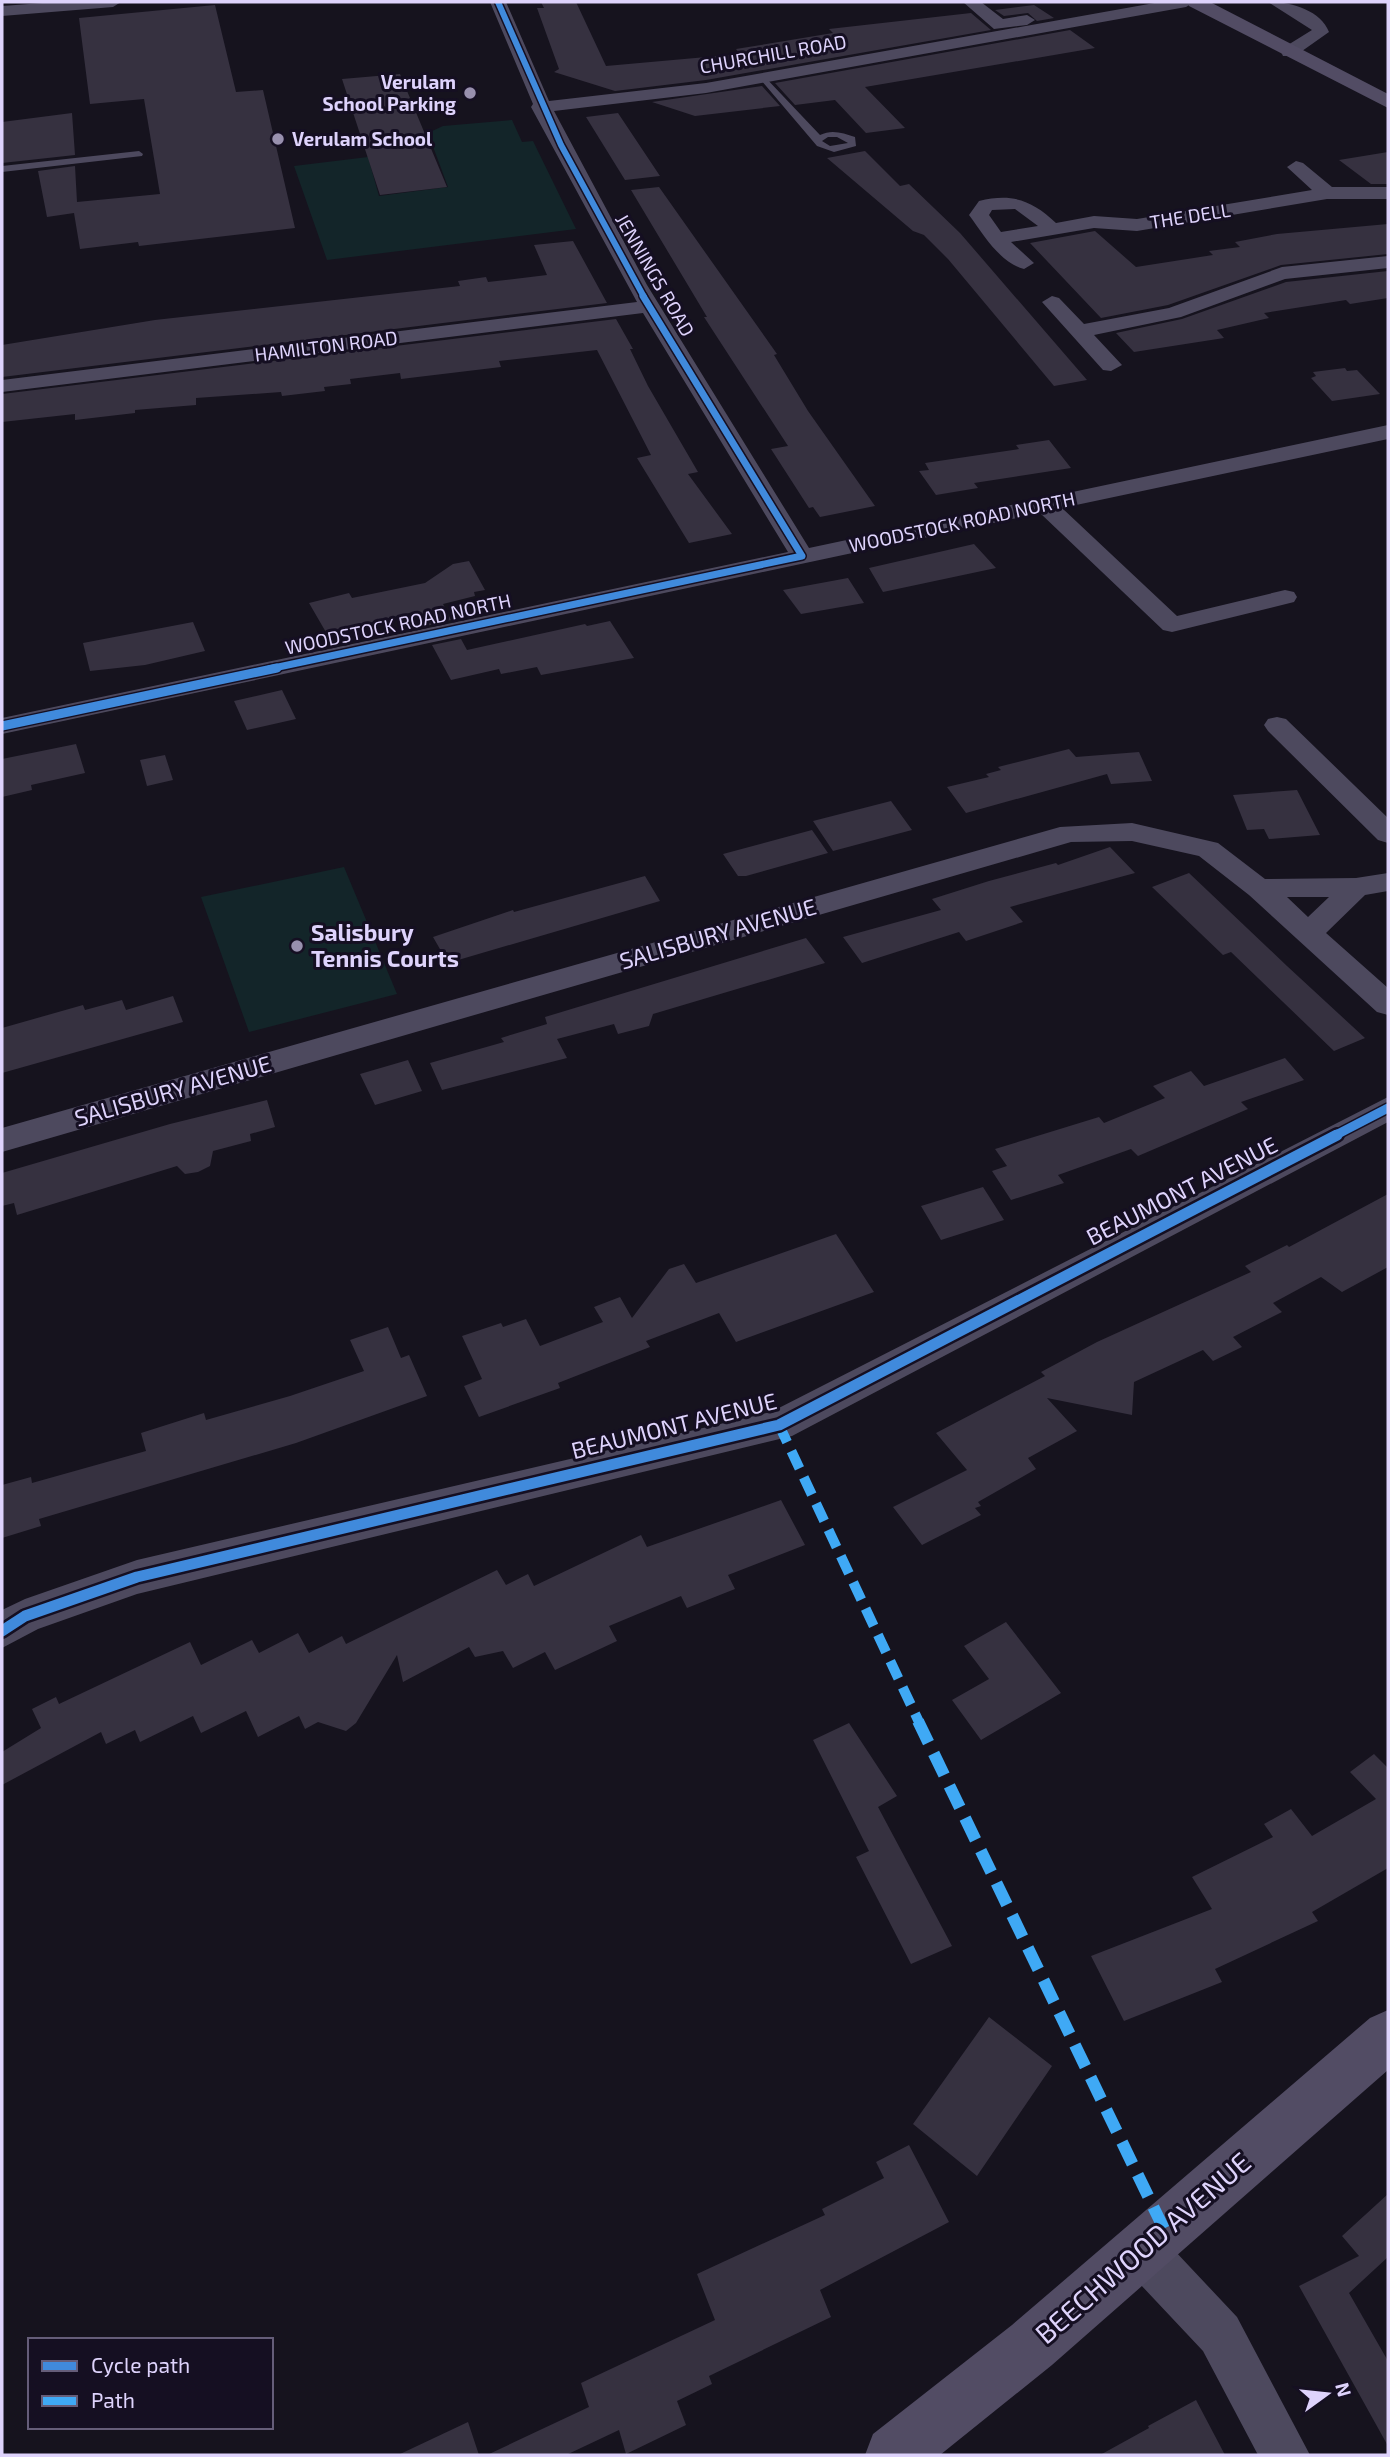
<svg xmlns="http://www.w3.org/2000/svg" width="1390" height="2457" font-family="'Exo 2',sans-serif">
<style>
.green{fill:#132529}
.building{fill:#363140}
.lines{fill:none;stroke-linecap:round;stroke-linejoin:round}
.lane{fill:#4d495e;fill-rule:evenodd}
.street{fill:#4d495e;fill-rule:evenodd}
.secondary{fill:#524c64;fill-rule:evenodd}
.quiet-far1{stroke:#3fa9f5;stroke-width:10;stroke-dasharray:19 10;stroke-linecap:butt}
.quiet{stroke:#3fa9f5;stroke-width:12;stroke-dasharray:24 12;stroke-linecap:butt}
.cycleway-far3-casing{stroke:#150f22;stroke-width:9}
.cycleway-far2-casing{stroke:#150f22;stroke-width:10}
.cycleway-far1-casing{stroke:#150f22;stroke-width:12}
.cycleway-casing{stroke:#150f22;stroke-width:16}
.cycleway-far3{stroke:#408adc;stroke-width:6}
.cycleway-far2{stroke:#408adc;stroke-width:7}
.cycleway-far1{stroke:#408adc;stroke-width:9}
.cycleway{stroke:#408adc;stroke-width:11}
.poi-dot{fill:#9890ae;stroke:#150f22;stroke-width:2.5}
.labels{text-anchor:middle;stroke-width:6;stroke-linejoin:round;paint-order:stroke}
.far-street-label{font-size:19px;fill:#ded3fc;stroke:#150f22}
.far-poi-label{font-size:19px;font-weight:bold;fill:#ded3fc;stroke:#150f22;text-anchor:end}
.poi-label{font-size:23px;font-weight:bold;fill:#ded3fc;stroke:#150f22;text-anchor:start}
.street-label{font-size:23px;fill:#ded3fc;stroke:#150f22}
.near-street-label{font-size:28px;fill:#ded3fc;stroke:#150f22}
</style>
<rect width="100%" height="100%" fill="#16131e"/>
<path class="green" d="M512,120l10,22 11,-1 43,88 -249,31 -33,-94 74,-9 11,39 69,-9 -20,-54 15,-7z
M344,867l53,127 -148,38 -48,-135z"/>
<path class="building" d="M541,2h35l30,64 134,-12 -4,-5 97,-16 -4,-4 142,-16 20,17 -285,50 -91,11 -61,-19 5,-3 -22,-61h7z
M215,5l21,87 27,-2 32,138 -156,18 -1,-4 -58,7 -6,-36 -27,4 -9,-46 37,-5 2,36 83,-8 -16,-95 -54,5 -11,-86z
M1034,5l20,13 -17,3 -9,-8 -24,3 -9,-6z
M1070,30l25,18 -230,39 40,41 -39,5 -31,-33 -40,5 -20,-22z
M400,74l47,113 -67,8 -38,-116z
M762,86l18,20 -85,10 -43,-14z
M72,113l3,42 -73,8v-41z
M618,113l42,63 -35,4 -39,-63z
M865,151l35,35 9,-2 51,49 127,147 -33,6 -106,-127 -24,-24 -11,-4 -86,-73z
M1388,152v32h-17l-32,-24z
M659,187l118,167 -3,1 34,56 67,95 -55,11 -7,-10 -4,1 -38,-59 17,-3 -84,-129h3l-76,-127z
M1388,224v30l-107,11 -113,40 -67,13 -71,-75 65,-12 41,36 77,-12 -4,-4 31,-4 -5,-5 42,-8z
M573,241l34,62 -605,74v-32l153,-25 305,-34 -2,-5 28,-4 2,5 59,-7 -13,-30z
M1388,271v27l-38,6 -4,-4 -82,13 5,5 -52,12 7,8 -90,14 -18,-19 66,-14 104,-37z
M616,319l17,30h-3l18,37 50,86 -10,2 44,60 -43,9 -52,-85 14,-3 -54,-105 -98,11 2,6 -100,12 -1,-6 -50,6 1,5 -27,3 1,4 -43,5 -1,-4 -85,6v7l-61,5v3l-60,7v-6l-73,8v-28z
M1345,368l2,3 10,-1 23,24 -48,7 -21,-23 5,-2 -3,-4z
M1049,440l22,28 -97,15 4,5 -42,7 -17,-24 10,-1 -4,-7 94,-14 -3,-4z
M974,544l22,24 -113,24 -14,-24z
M469,561l16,29 -11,2 1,4 -32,8 8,16 -29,7 -9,-15 -86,22 -18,-31 40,-10 3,5 73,-15 28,-19z
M848,578l16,25 -63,11 -18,-24z
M610,621l24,37 -93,17 -4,-8 -36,7 -2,-5 -48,11 -19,-35 29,-6 6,11 118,-26 2,2z
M193,622l12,29 -60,14 -55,6 -7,-28z
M282,690l14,29 -49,11 -13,-29z
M76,744l9,29 -54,12 1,5 -30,7v-38z
M1069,749l7,8 63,-5 13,29 -41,3 -4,-10 -141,39 -19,-26 42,-10 -3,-3 15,-4 -3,-3z
M165,755l8,25 -26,6 -7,-26z
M1297,790l23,45 -51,4 -5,-10 -17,1 -14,-35z
M891,801l21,29 -79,21 -20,-30z
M812,830l16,23 -82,23h-8l-15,-22z
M1110,847l25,26 -125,34 13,15 -57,19 -7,-9 -97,31 -19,-26 98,-27 -9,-11 57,-18 67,-18 2,2z
M1189,873l98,93 78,72 -31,13 -103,-99 -8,3 -71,-68z
M645,876l15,25 -212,62 -15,-26 80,-27 1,2z
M806,938l19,25 -172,51 -4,12 -31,8 -4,-10 -57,15 10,19 -125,32 -12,-27 74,-21 -3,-4 46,-14 -2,-7z
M173,996l10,26 -181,51v-45l81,-23 2,5 37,-10 4,10z
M1285,1058l19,22 -63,22 7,7 -110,47 -7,-7 -73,26 6,8 -53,17 -19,-29 15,-5 -12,-17 104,-32 5,6 61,-25 -12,-12 38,-15 13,15z
M408,1060l14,31 -47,14 -15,-31z
M267,1100l8,27 -25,7 1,7 -38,10 -3,15 -12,6 -13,2 -8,-8 -160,49 -3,-12 -12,3v-33l168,-49z
M983,1187l21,33 -63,20 -20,-34z
M1388,1194v73l-46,25 -21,-15 -48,26 9,9 -49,25 9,10 -29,14 -10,-11 -69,32 -2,33 -85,-17 30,33 -49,27 8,11 -58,33 3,4 -6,2 6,7 -59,30 -29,-38 74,-37 -31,-37 109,-57 -4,-4 56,-30 154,-70 -6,-6 42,-21 2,2z
M836,1234l38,58 -138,50 -17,-29 -73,28 4,6 -92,36 2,5 -81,29 -15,-31 18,-7 -20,-43 39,-13 2,4 23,-8 14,27 63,-24 -9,-15 26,-10 12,21 37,-49 15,-5 12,19z
M388,1327l13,31 8,-3 18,41 -131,47 -257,76 2,7 -39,12v-53l29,-8 1,6 114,-32 -5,-18 63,-20 2,7 84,-24 74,-25 -14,-31z
M781,1500l24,45 -77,30 7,14 -48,19 -6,-12 -72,30 8,15 -62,29 -10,-18 -32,16 -10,-17 -28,6 -6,-10 -66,35 -6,-27 -41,68 -10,8 -28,-9 -13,7 -6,-13 -41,21 -12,-26 -45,22 -8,-17 -53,26 -5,-12 -29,14 -5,-12 -99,53v-33l39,-24 -9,-19 24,-12 3,7 131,-62 11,23 51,-25 7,13 39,-20 11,20 33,-17 4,8 151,-74 9,15 22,-11 6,12 107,-51 6,12z
M1006,1622l55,71 -80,47 -29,-40 37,-21 -25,-33z
M849,1723l48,73 -19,11 74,139 -41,18 -55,-107 13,-6 -56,-111z
M1374,1754l14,14v100l-76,44 6,9 -103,48 7,13 -98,39 -33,-65 121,-47 -20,-32 81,-40 -9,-13 27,-15 21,27 64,-37 -26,-27z
M989,2017l63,49 -75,110 -64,-52z
M909,2145l40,77 -129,68 11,27 -122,59 3,8 -35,17 9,24 -60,29 -7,-24 -53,25h-79l102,-48 -8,-24 134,-63 -18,-46 128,-59 -3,-6 62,-31 -8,-16z
M1388,2194v63l-39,36 39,68v85l-89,-160 60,-30 -17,-20z
M1196,2400l29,55h-125l49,-27 -1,-2z
M468,2422l11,33h-81z"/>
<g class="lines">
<path class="lane" d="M764,76l56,59c12,-6 23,-2 35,2l1,9 -22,6 -17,-6 -56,-66 -1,-2zM828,137h9l11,6 -18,3 -8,-5z
M139,151l4,3 -1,2 -140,16v-6z"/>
<path class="street" d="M56,2h65l-8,5 -111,9v-10z
M490,2h16l43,99 157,-18 454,-81h34l-8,5 -480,86 -152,18 93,174 162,263 579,-123v14l-326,69 115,108 108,-26 9,2 3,5 -3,5 -122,30 -9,-2 -123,-117 -1038,221v-16l786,-166 -145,-239 -641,79v-12l635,-78 -106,-195 2,-3z
M963,2h18l22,17 24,-4 8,5 -8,5 -33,4z
M1268,2c21,-1 53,8 61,30l-34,24h-12l-2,-4 2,-4 29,-18z
M1296,161l7,2 29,24h56v12h-61l-190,32 -43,-3 -83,14 23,21 -10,6c-24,-6 -41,-35 -55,-54l10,-14c33,-8 53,-1 77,22l38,-7 43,3 175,-29 -25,-23zM1015,209l23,17 -37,6 -12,-17 3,-5z
M1388,256v12l-103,11 -104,38 -87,18 28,30 -11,6 -8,-1 -61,-68 10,-6 7,2 25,26 85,-16 113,-41z
M1277,717l9,2 102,99v25l-10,-3 -110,-109 -4,-6 4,-6z
M1132,823l86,20 47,36 91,-1 32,-5v18l-23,4 -39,38 62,55v27l-11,-3 -128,-117 -50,-39 -67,-15 -61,1 -1069,310v-24l1058,-301zM1287,897h42l-21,20z
M1388,1097v25l-596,314 -655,158 -99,35 -36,19v-38l23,-11 112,-39 634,-148z
M1141,2226l17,7 79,84 73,138h-52l-55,-104 -79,-84 -7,-17 7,-17z"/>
<path class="secondary" d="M1187,2h23l178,92v14l-199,-102z
M1388,2010v60l-336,295 -112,90h-75l8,-21 139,-109 358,-307z"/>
<path class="quiet-far1" d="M779,1425l140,297"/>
<path class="quiet" d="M918,1721l246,508"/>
<g class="cycleway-far3-casing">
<path id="cycleway-far3" d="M498,2l63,143 83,152"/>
</g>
<g class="cycleway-far2-casing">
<path id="cycleway-far2" d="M269,669l533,-113 -159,-260"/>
</g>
<g class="cycleway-far1-casing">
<path id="cycleway-far1" d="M2,726l275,-58
M1334,1136l54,-28"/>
</g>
<g class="cycleway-casing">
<path id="cycleway" d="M2,1631l23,-15 112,-39 642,-152 558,-290"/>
</g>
<use href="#cycleway-far3" class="cycleway-far3"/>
<use href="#cycleway-far2" class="cycleway-far2"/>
<use href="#cycleway-far1" class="cycleway-far1"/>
<use href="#cycleway" class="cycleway"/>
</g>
<g class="poi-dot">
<circle cx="470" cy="93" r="7"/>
<circle cx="278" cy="139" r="7"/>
<circle cx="297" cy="946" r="7"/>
</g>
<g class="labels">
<g class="far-street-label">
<text transform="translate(773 54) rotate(-10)" y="7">CHURCHILL ROAD</text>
<text transform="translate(1190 216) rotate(-9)" y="7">THE DELL</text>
<text transform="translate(655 275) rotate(60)" y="7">JENNINGS ROAD</text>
<text transform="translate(326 346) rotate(-7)" y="7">HAMILTON ROAD</text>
<text transform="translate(962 522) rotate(-12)" y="7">WOODSTOCK ROAD NORTH</text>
<text transform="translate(398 624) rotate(-12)" y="7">WOODSTOCK ROAD NORTH</text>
</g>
<g class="far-poi-label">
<text x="456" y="89">Verulam<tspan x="456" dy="22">School Parking</tspan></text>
<text x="292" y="146" text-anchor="start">Verulam School</text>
</g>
<g class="poi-label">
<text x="311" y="941">Salisbury<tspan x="311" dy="26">Tennis Courts</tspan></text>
</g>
<g class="street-label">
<text transform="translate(718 934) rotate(-16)" y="8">SALISBURY AVENUE</text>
<text transform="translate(173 1091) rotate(-16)" y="8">SALISBURY AVENUE</text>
<text transform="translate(1182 1191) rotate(-27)" y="8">BEAUMONT AVENUE</text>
<text transform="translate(674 1426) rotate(-14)" y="8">BEAUMONT AVENUE</text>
</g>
<g class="near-street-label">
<text transform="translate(1143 2248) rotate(-41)" y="10">BEECHWOOD AVENUE</text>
</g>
</g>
<rect width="1390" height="2457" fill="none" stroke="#ded3fc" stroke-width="7"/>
<rect x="28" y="2338" width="245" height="91" fill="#150f22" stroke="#655d79" stroke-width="2"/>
<rect x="42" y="2361" width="35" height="10" fill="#408adc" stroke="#655d79" stroke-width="2"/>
<text x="91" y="2373" font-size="21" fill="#ded3fc">Cycle path</text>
<rect x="42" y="2396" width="35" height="10" fill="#3fa9f5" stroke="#655d79" stroke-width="2"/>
<text x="91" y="2408" font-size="21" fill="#ded3fc">Path</text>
<g transform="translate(1327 2394) rotate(75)" stroke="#150f22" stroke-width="5" paint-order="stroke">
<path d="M0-5L12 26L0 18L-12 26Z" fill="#ded3fc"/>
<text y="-10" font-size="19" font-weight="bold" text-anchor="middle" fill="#ded3fc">N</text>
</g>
</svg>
